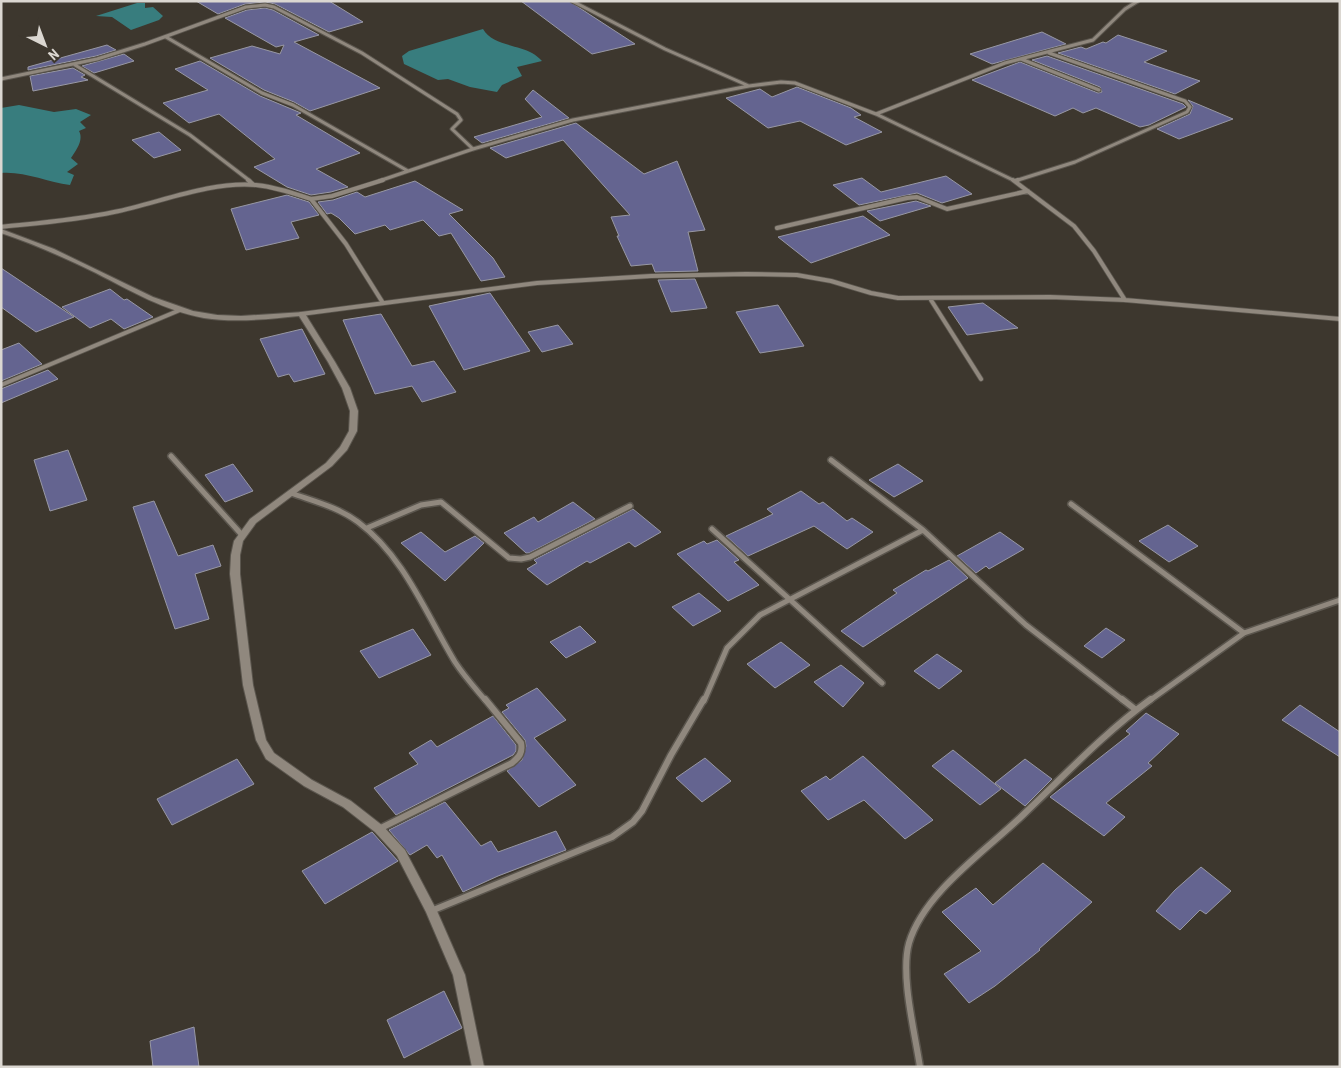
<svg xmlns="http://www.w3.org/2000/svg" width="1341" height="1068" font-family="'Roboto Condensed',sans-serif">
<style>
.water{fill:#387d7e}
.building{fill:#646490;stroke:#9898a4}
.lines{fill:none;stroke-linecap:round;stroke-linejoin:round}
.minor-far3-casing{stroke:#5b564e;stroke-width:5}
.minor-far2-casing{stroke:#5b564e;stroke-width:5.5}
.minor-far1-casing{stroke:#5b564e;stroke-width:8}
.minor-casing{stroke:#5b564e;stroke-width:9}
.tertiary-casing{stroke:#5b564e;stroke-width:2}
.minor-far3{stroke:#90887e;stroke-width:3}
.minor-far2{stroke:#90887e;stroke-width:4}
.minor-far1{stroke:#90887e;stroke-width:5}
.minor{stroke:#90887e;stroke-width:6}
.tertiary{fill:#90887e;fill-rule:evenodd}
</style>
<rect width="100%" height="100%" fill="#3d372e"/>
<path class="water" d="M137,3h8v5l8,-1 10,9 -4,4 -28,10 -19,-13 -16,-1z
M483,29c9,16 35,16 49,24 4,2 7,5 10,8l-25,6 5,9 -20,9 -5,7 -27,-5 -22,-8 -10,1 -34,-16 -2,-8 7,-5z
M19,105l35,7 22,-3 15,6 -11,7 6,6 -7,3c5,9 -3,19 -8,27l7,6 -11,8 7,3 -4,10c-23,-3 -46,-14 -69,-12v-65z"/>
<path class="building" d="M196,1h133l34,21 -34,10 -54,-28 -10,-2 -20,2 -27,10z
M521,1h48l66,43 -43,10z
M265,8l8,2 46,25 -25,7 86,46 -70,23 -16,-9 -30,-12 -54,-32 42,-12 28,8 4,-9 -8,2 -51,-29 22,-8z
M1042,32l24,12 -74,20 -22,-10z
M1118,35l49,16 -23,11 56,19 -25,13 -117,-41 23,-6 5,2 17,-7 3,1z
M107,45l9,5 -20,6 -68,14v-3z
M124,54l10,7 -40,12 -12,-7z
M1047,56l136,48 3,3 -37,18 -9,2 -44,-19 -13,5 -10,-5 -18,8 -83,-36 48,-18 78,31 4,-1 -2,-5 -68,-27z
M200,61l60,35 41,17 -5,2 64,38 -44,16 32,18 -17,5 -20,3 -24,-8 -33,-20 21,-8 -56,-45 -30,9 -26,-20 45,-13 -33,-21z
M73,68l12,7 -4,2 7,3 -55,11 -3,-15z
M797,87l54,21 10,7 -7,2 28,15 -36,13 -46,-24 -32,7 -42,-30 34,-9 12,8z
M533,90l36,28 -87,25 -8,-6 68,-20 -17,-18z
M1188,100l45,19 -54,20 -22,-10 33,-15 3,-8z
M576,123l68,51 33,-13 28,69 -17,2 10,39 -43,1 -3,-8 -21,2 -14,-30h2l-8,-19 19,-2 -67,-75 -57,18 -16,-10z
M159,132l22,18 -27,8 -22,-18z
M946,176l26,18 -30,9 -25,-10 -58,12 -26,-20 29,-7 19,14z
M415,181l48,29 -14,4 44,44 12,19 -24,4 -30,-48 -12,3 -16,-16 -33,10 -5,-5 -30,9 -16,-16 -8,-5 -4,1 -9,-12 15,-2 24,-8 8,5z
M287,195l22,7 10,13 -28,7 8,16 -53,12 -15,-41z
M916,201l15,5 -51,15 -13,-10z
M863,216l27,19 -79,28 -33,-26z
M1,268l73,49 -38,15 -35,-25z
M695,279l12,29 -36,4 -13,-32z
M110,289l14,11 3,-1 26,18 -29,12 -13,-10 -21,9 -28,-21z
M490,293l40,58 -66,19 -35,-64z
M983,303l35,25 -51,7 -19,-28z
M778,305l26,41 -44,7 -24,-41z
M381,314l31,52 22,-5 22,31 -34,10 -10,-16 -37,8 -32,-74z
M558,325l15,19 -31,8 -14,-20z
M302,329l23,45 -31,8 -5,-8 -11,3 -18,-38z
M19,343l23,21 -41,17v-31z
M48,370l10,9 -57,24v-14z
M68,450l19,50 -37,11 -16,-51z
M233,464l20,27 -28,11 -20,-27z
M898,464l25,17 -29,16 -25,-17z
M801,491l18,13 4,-2 24,19 5,-3 21,14 -26,17 -33,-23 -66,30 -22,-20 47,-22 -6,-5z
M154,501l24,55 35,-11 8,21 -26,8 14,45 -34,10 -42,-122z
M573,502l22,17 -66,34h-3l-22,-20 30,-16 4,5z
M633,509l28,23 -26,15 -6,-5 -39,21 -3,-2 -40,24 -20,-16 10,-6 -3,-3z
M1168,525l30,21 -29,16 -30,-21z
M421,532l24,20 30,-16 9,7 -39,38 -44,-38z
M1000,532l24,17 -35,20 -3,-3 -10,7 -19,-17z
M717,540l22,20 -5,2 25,23 -31,16 -51,-47 27,-13 3,3z
M949,560l19,18 -105,69 -22,-16 56,-38 -4,-3 33,-20 2,1z
M699,593l22,18 -28,15 -21,-19z
M580,626l16,16 -30,16 -16,-16z
M1106,628l19,12 -23,18 -18,-12z
M413,629l18,26 -52,23 -19,-27z
M781,642l29,23 -35,23 -28,-24z
M937,654l25,17 -23,18 -25,-18z
M841,665l23,18 -21,24 -29,-25z
M537,688l29,32 -32,18 42,47 -37,22 -32,-36 15,-11 4,-14 -1,-6 -23,-28 7,-4 -3,-3z
M1300,705l40,27v25l-58,-37z
M1146,713l33,21 -31,29 4,3 -46,37 19,14 -21,19 -54,-39 80,-63 -4,-3z
M493,716l23,29v6l-3,4 -117,60 -22,-27 44,-24 -9,-11 22,-13 6,7z
M953,750l48,39 -21,16 -48,-39z
M863,756l70,64 -28,19 -41,-39 -36,20 -27,-29 25,-15 4,4z
M705,758l26,23 -29,21 -26,-24z
M237,759l17,25 -82,41 -15,-26z
M1025,759l27,20 -27,27 -30,-23z
M445,802l36,44 10,-5 7,11 58,-21 10,19 -68,26 -35,16 -21,-37 -5,3 -10,-13 -17,10 -21,-25z
M372,832l26,29 -73,43 -23,-33z
M1043,863l49,39 -53,47 1,1 -45,36 -26,17 -25,-29 37,-23 -39,-39 34,-24 17,17z
M1201,867l30,24 -25,23 -6,-4 -20,20 -24,-19 19,-21z
M444,991l18,37 -58,30 -17,-38z
M194,1027l5,40h-46l-3,-26z"/>
<g class="lines">
<g class="minor-far3-casing">
<path id="minor-far3" d="M572,1l93,48 84,37
M166,37l96,56 31,12 115,66
M1021,59l78,31
M75,65l115,70 60,46
M1,79l96,-20 48,-15 101,-37 19,-2 9,2 88,46 95,61 4,6 -9,9 21,20
M876,114l139,67
M379,181l94,-32 100,-29 176,-34 32,-4 14,1 81,31 129,-51 88,-23 32,-31 13,-8
M1015,181l60,-19 112,-50 3,-5 -5,-6 -136,-48"/>
</g>
<g class="minor-far2-casing">
<path id="minor-far2" d="M248,180l6,5
M383,180l-51,16 -21,3 35,45 37,59
M1013,180l61,46 20,25 31,49
M1015,181l3,-1
M1,227c38,-4 76,-7 113,-15 45,-9 95,-31 142,-27 19,2 37,8 55,14
M777,228l130,-30 10,-1 30,12 81,-18
M931,300l50,79
M301,314l236,-31 114,-7 95,-2 51,1 34,6 40,12 27,5 152,-1 75,3 215,19
M1,385l179,-75"/>
</g>
<g class="minor-far1-casing">
<path id="minor-far1" d="M171,456l71,79
M831,460l92,70
M291,493c22,8 47,14 67,29 46,34 68,92 97,140 9,14 20,26 31,39
M1071,504l173,129
M367,528l54,-23 20,-3 68,56 12,1 9,-2 100,-51
M712,529l170,154
M704,701l23,-53 33,-33 163,-85 103,95 98,76
M1149,701l95,-68 96,-33"/>
</g>
<g class="minor-casing">
<path id="minor" d="M1122,699l14,11
M379,829l133,-66c7,-6 11,-10 9,-20l-36,-44
M431,911l181,-74 21,-15 9,-11 29,-56 33,-56
M920,1067c-5,-34 -20,-92 -11,-124 15,-51 78,-93 115,-129 42,-40 80,-81 127,-115"/>
</g>
<g class="tertiary-casing">
<path id="tertiary" d="M1,229l53,20 99,48 40,14 24,4 24,1 63,-4 31,50 15,26 8,23 -1,20 -10,19 -15,16 -76,57 -13,18 -3,14v19l13,111 13,55 8,13 38,27 39,21 32,25 22,24 32,61 28,64 19,92h-12l-19,-92 -27,-63 -29,-56 -22,-24 -32,-25 -39,-21 -38,-27 -10,-19 -13,-55 -13,-111 1,-19 3,-14 16,-22 76,-56 14,-16 9,-16 1,-20 -8,-23 -14,-26 -29,-46c-31,3 -64,7 -95,2 -39,-7 -73,-27 -108,-45 -31,-15 -62,-29 -95,-40z"/>
</g>
<use href="#minor-far3" class="minor-far3"/>
<use href="#minor-far2" class="minor-far2"/>
<use href="#minor-far1" class="minor-far1"/>
<use href="#minor" class="minor"/>
<use href="#tertiary" class="tertiary"/>
</g>
<rect width="1341" height="1068" fill="none" stroke="#dbd7d1" stroke-width="5"/>
<g transform="translate(45 45) rotate(138)" stroke="#3d372e" stroke-width="4" paint-order="stroke">
<path d="M0-4L9 19L0 12L-9 19Z" fill="#dbd7d1"/>
<text y="-8" font-size="14" font-weight="bold" text-anchor="middle" fill="#dbd7d1">N</text>
</g>
</svg>
